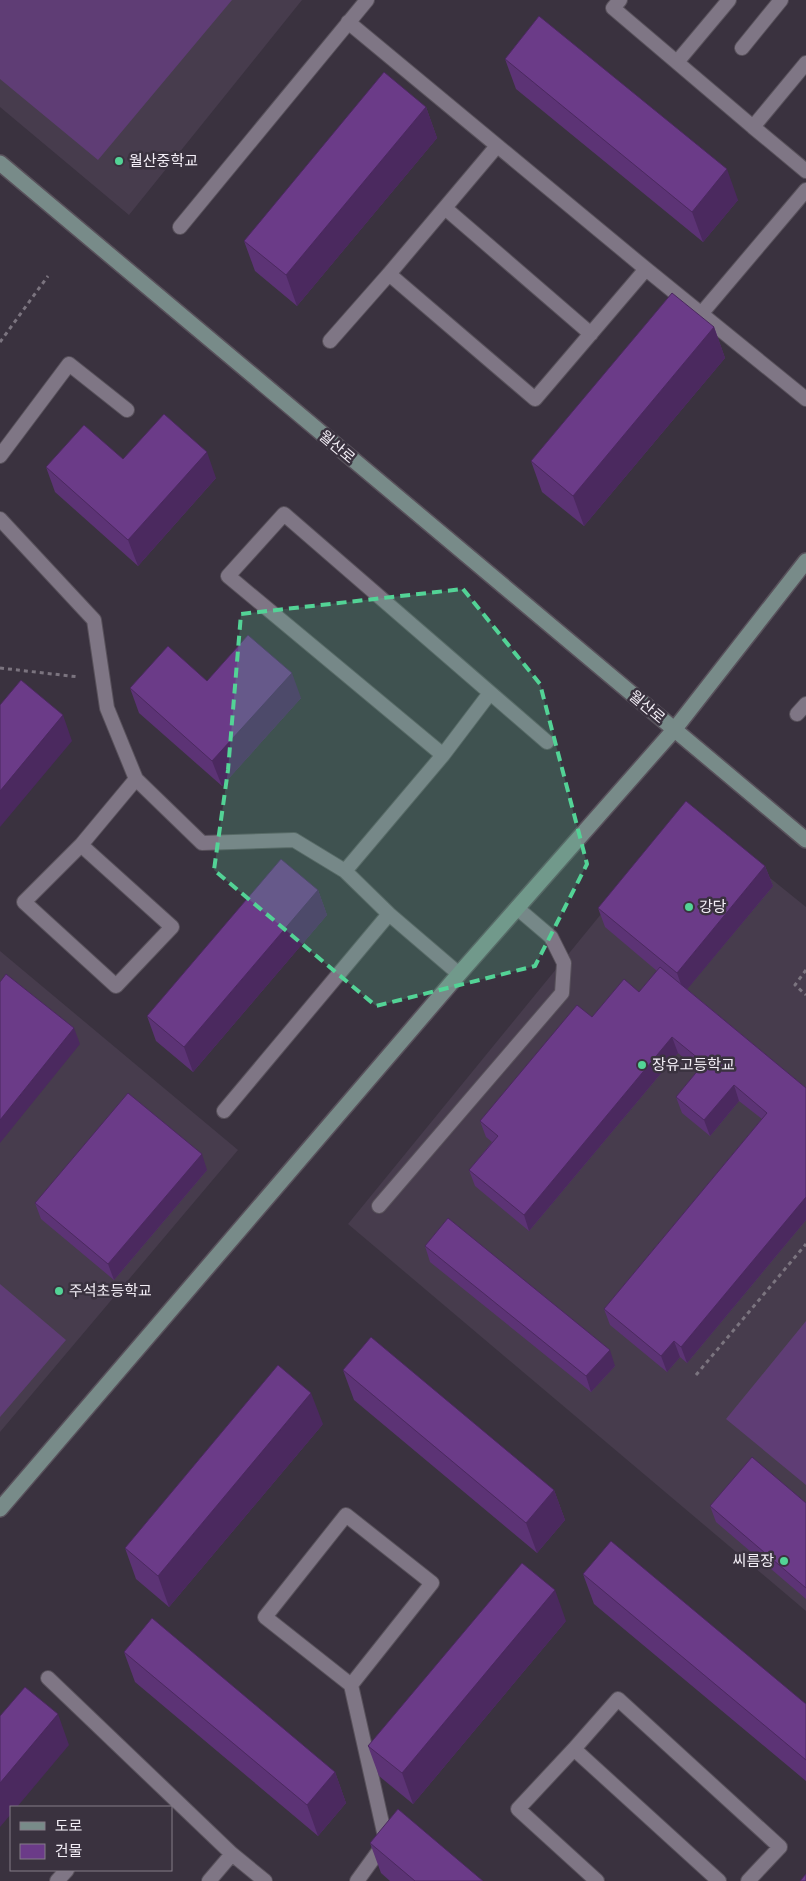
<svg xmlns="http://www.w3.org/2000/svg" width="806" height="1881" font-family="Figtree,'Noto Sans KR',sans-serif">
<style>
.built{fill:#473c4d}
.grass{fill:#5f3d75}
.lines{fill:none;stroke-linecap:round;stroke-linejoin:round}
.lane-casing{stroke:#58515b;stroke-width:16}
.secondary-casing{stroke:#58515b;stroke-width:18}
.path{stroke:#7b747f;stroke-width:3;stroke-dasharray:4 4;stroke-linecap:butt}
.lane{stroke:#7f7685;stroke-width:14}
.secondary{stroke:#788b89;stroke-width:15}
.wall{fill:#5c3375}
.shaded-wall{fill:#4b295f}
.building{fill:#6b3b88;stroke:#4b295f}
.marked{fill:#53d396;fill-opacity:0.2;stroke:#53d396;stroke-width:4;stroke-dasharray:10 6;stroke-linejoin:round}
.poi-dot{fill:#53d396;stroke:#3a323f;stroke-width:2}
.labels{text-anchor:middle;stroke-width:5;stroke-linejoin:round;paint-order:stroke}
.poi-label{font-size:15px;fill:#f3eef6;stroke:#3a323f;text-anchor:start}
.street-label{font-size:15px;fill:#f3eef6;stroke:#3a323f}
</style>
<rect width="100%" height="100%" fill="#3a323f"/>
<path class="built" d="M0,0h302l-173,215 -129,-108z
M686,810l120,97v704l-458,-387z
M0,951l238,199 -238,282z"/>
<path class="grass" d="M0,0h232l-134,160 -98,-81z
M0,1284l66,56 -66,77z
M806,1321v164l-80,-66z"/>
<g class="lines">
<g class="lane-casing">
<path id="lane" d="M620,0l-7,8 140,119
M348,22l298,247 160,130
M742,48l39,-48
M677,62l52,-62
M806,63l-53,64 53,44
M497,146l-108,128 146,125 111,-130
M445,208l146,126
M180,227l187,-227
M701,314l105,-124
M330,341l59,-67
M0,456l69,-92 58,46
M0,519l94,101 13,88 29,71 66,64 92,-3 51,31 44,43 70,60
M797,714l9,-10
M443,755l-215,-179 56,-62 263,228
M81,845l91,82 -56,59 -92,-84 57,-57 55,-66
M345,871l98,-116 47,-62
M224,1111l165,-197
M379,1206l183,-213 2,-30 -13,-26 -34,-29
M346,1515l86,68 -81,102 -86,-68z
M48,1678l184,176 33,27
M351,1685l35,156 -29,40
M574,1749l145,132
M57,1881l10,-11
M209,1881l23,-27
M597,1881l-79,-72 56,-60 44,-50 162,148 -32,34"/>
</g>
<g class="secondary-casing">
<path id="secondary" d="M0,163l806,677
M0,1509l459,-535 215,-244 132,-169"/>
</g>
<path class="path" d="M0,342l48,-66
M0,668l79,9
M806,970l-11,15 11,10
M696,1375l110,-131"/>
<use href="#lane" class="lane"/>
<use href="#secondary" class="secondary"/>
</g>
<path class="wall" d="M505,59l233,141 -35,42 -187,-153z
M426,107l11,31 -140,168 -42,-35 -11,-30z
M714,327l11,31 -141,168 -42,-34 -11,-31z
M123,459l93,19 -78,88 -83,-74 -9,-25z
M130,688l171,10 -79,88 -83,-73z
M765,866l8,20 -86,103 119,99v132l-119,143 -7,-6 -13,15 -57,-47 -6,-16 158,-190 -23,-18 -29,35 -28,-23 -6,-16 22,-27 -20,-17 -149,178 -54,-45 -6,-16 23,-28 -6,-5 -6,-16 112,-104 47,-25 18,-21 -52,-44 -7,-19z
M318,890l9,25 -134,157 -37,-31 -9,-25z
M207,1170l-93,110 -73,-61 -6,-16z
M425,1246l190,120 -24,26 -161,-130z
M343,1370l211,120 11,30 -28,33 -183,-153z
M323,1424l-154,183 -33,-28 -11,-31z
M806,1503v96l-90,-77 -6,-16z
M583,1574l223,130v77l-212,-177z
M566,1621l-153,183 -34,-28 -11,-30z
M124,1652l211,120 11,31 -28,33 -183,-154z
M370,1843l113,38h-93l-9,-8z"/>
<path class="shaded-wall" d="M426,107l11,31 -140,168 -11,-31z
M727,169l11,31 -35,42 -11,-30z
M714,327l11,31 -141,168 -11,-30z
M207,452l9,26 -78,88 -10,-26z
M292,673l9,25 -79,88 -10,-25z
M63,715l9,26 -72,86v-36z
M765,866l8,20 -89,107 -7,-20z
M318,890l9,25 -134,157 -9,-25z
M74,1028l6,16 -80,99v-23z
M672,1037l6,16 -149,178 -5,-16z
M734,1085l5,16 -29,35 -6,-16z
M202,1154l5,16 -93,110 -6,-16z
M806,1197v23l-119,143 -6,-16z
M674,1341l6,16 -13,15 -6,-16z
M610,1350l5,16 -24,26 -5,-16z
M311,1393l12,31 -154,183 -11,-31z
M554,1490l11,30 -28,33 -11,-30z
M555,1590l11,31 -153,183 -11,-31z
M58,1714l11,31 -52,62h-6v7l-11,13v-44z
M335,1772l11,31 -28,33 -11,-31z"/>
<path class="building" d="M539,16l188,153 -35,43 -187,-153z
M384,72l42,35 -140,168 -42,-34z
M672,293l42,34 -141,169 -42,-35z
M164,414l43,38 -79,88 -82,-73 38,-42 39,34z
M248,635l44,38 -80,88 -82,-73 38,-42 39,35z
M21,680l42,35 -63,76v-86z
M686,801l79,65 -88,107 -79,-65z
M281,859l37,31 -134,157 -37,-31z
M660,967l146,121v109l-125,150 -7,-6 -13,15 -57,-47 163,-196 -33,-28 -30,35 -28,-23 28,-34 -32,-26 -148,178 -55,-45 29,-34 -18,-15 97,-116 15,12 32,-38 15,13z
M6,974l68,54 -74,92v-138z
M128,1093l74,61 -94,110 -73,-61z
M448,1218l162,132 -24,26 -161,-130z
M371,1337l183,153 -28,33 -183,-153z
M278,1365l33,28 -153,183 -33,-28z
M752,1457l54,46v85l-96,-82z
M611,1541l195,163v56l-223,-186z
M522,1563l33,27 -153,183 -34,-27z
M152,1618l183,154 -28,33 -183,-153z
M25,1687l33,27 -58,69v-67z
M398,1809l85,72h-68l-45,-38z
M806,1874v7h-6z"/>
<path class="marked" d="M463,589l77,95 47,180 -52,102 -159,40 -162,-136 14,-100 13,-156z"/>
<g class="poi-dot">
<circle cx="119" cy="161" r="5"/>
<circle cx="689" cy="907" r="5"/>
<circle cx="642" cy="1065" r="5"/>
<circle cx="59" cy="1291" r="5"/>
<circle cx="784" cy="1561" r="5"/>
</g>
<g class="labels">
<g class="poi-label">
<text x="129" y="166">월산중학교</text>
<text x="699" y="912">강당</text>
<text x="652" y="1070">장유고등학교</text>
<text x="69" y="1296">주석초등학교</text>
<text x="774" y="1566" text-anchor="end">씨름장</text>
</g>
<g class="street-label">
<text transform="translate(337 447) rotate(40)" y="5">월산로</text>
<text transform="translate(647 707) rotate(40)" y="5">월산로</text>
</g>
</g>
<rect x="10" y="1806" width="162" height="65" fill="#3a323f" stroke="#847d88"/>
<rect x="20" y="1822" width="25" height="8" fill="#788b89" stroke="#847d88"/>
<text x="55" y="1831" font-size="15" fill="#f3eef6">도로</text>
<rect x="20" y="1844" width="25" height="15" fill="#6b3b88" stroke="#847d88"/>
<text x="55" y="1856" font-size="15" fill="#f3eef6">건물</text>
</svg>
